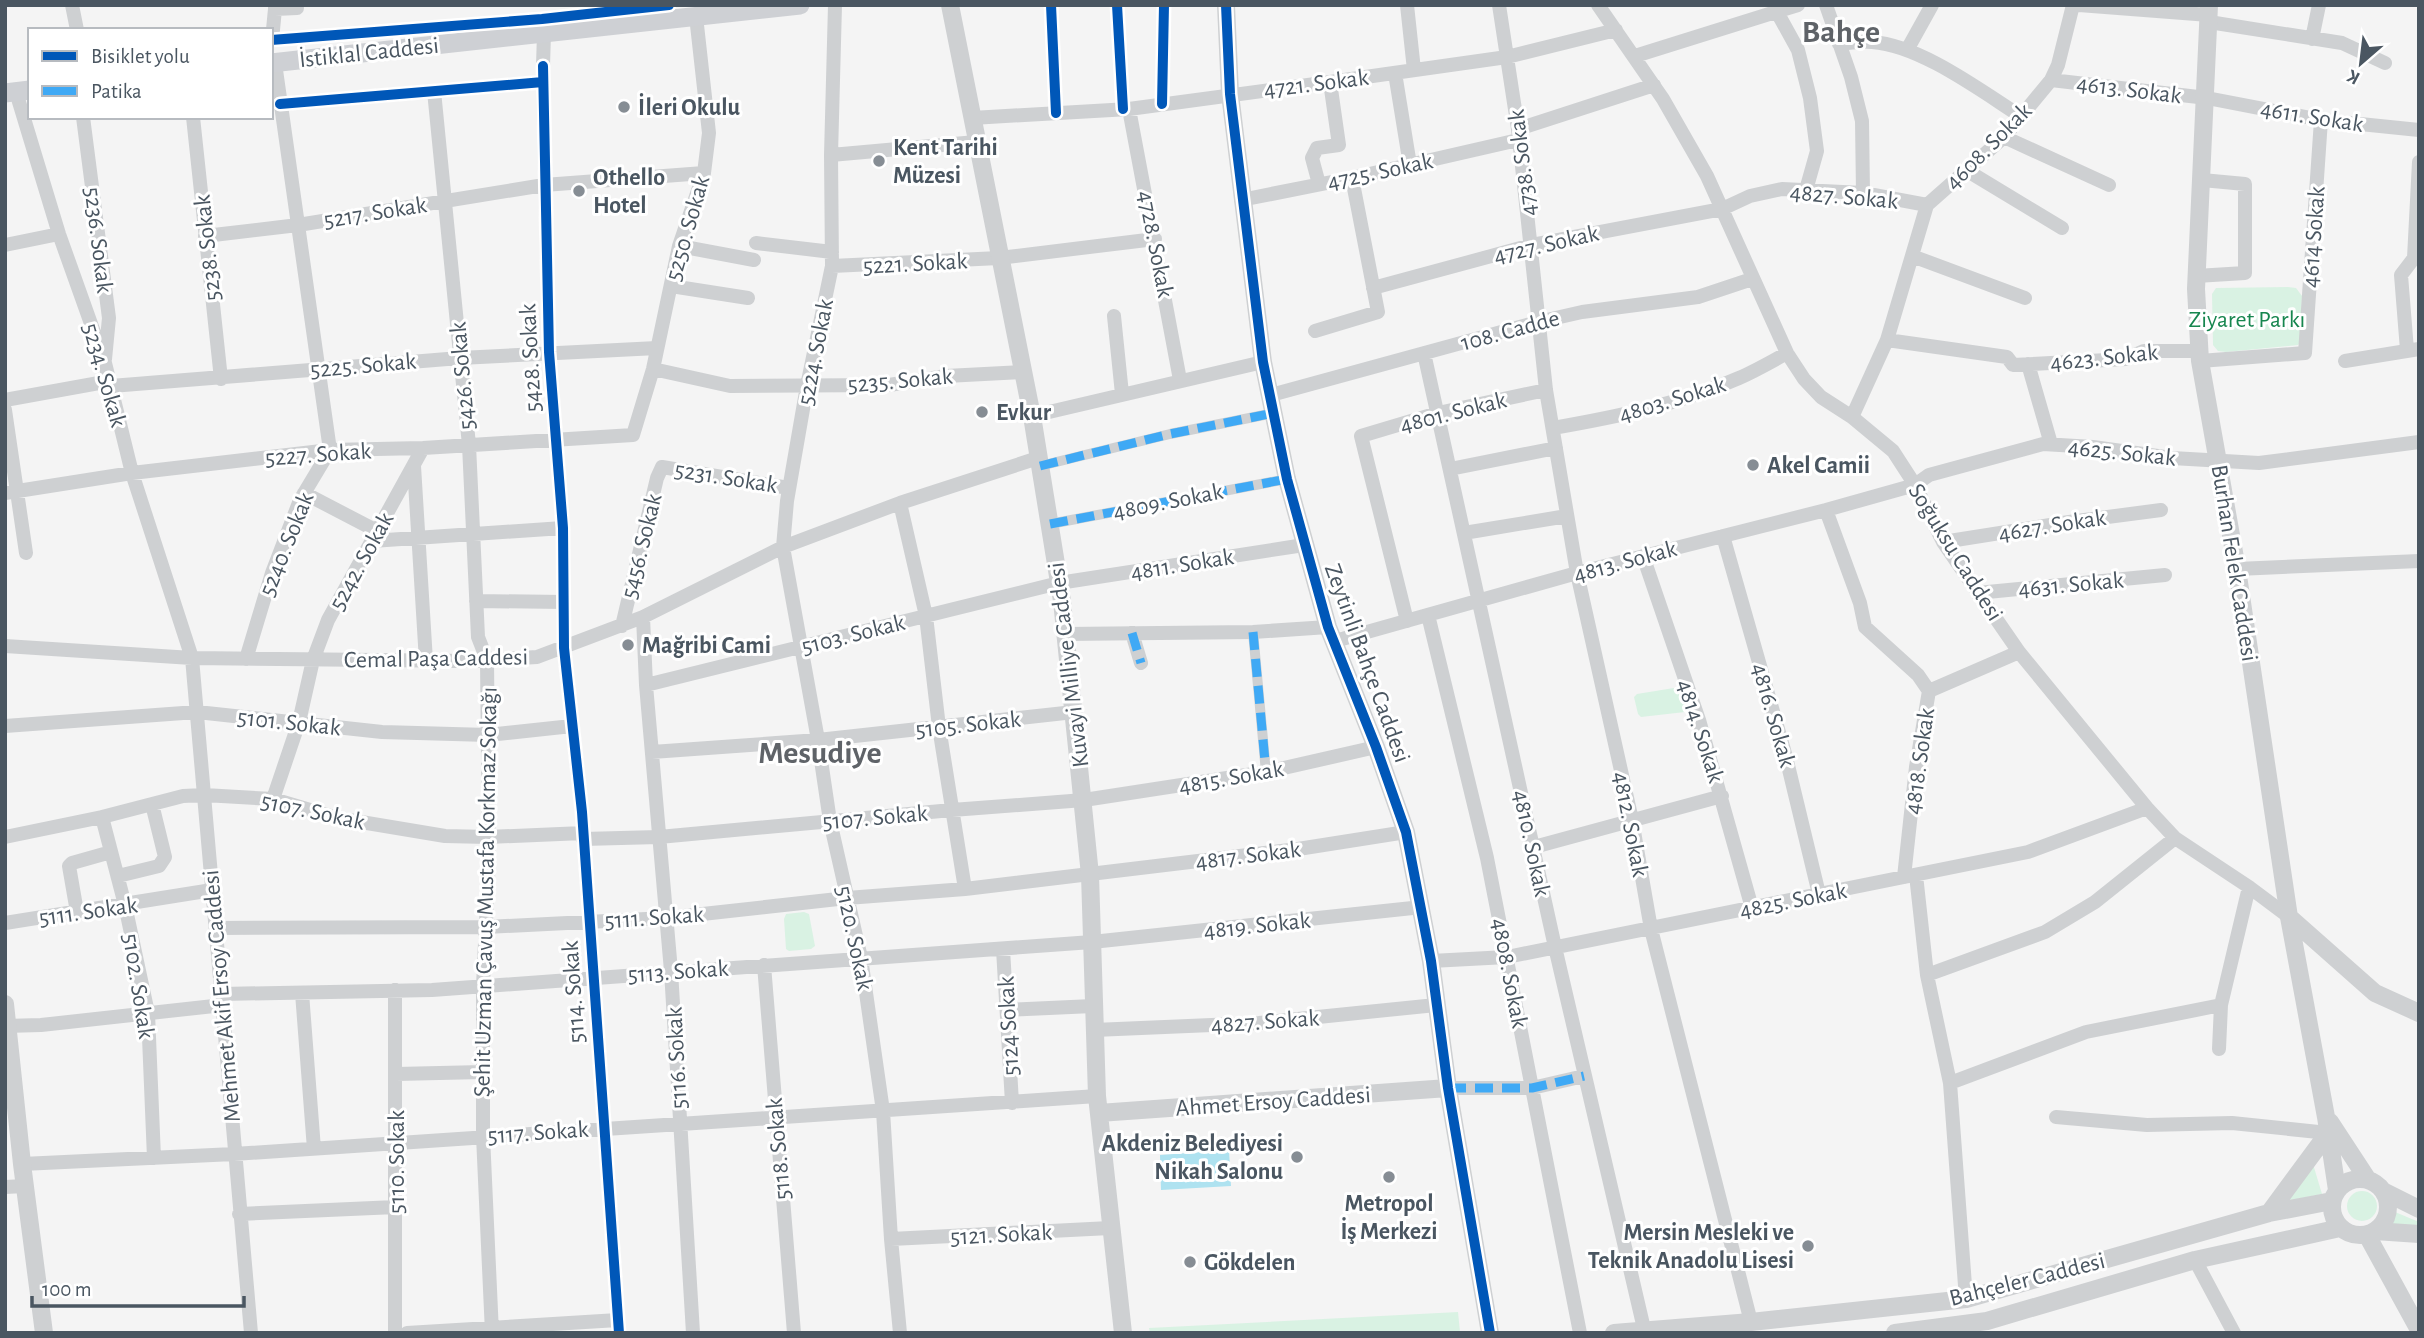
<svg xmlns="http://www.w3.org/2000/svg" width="2424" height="1338" font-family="'Alegreya Sans',sans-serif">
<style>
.green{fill:#d9f2e3}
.water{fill:#aee2f0}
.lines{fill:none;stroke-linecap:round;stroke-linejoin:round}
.pedestrian{stroke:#ced0d2;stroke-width:10}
.minor{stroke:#ced0d2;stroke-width:14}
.tertiary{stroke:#ced0d2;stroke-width:18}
.secondary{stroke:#ced0d4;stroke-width:19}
.quiet{stroke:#3fa9f5;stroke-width:9;stroke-dasharray:18 9;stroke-linecap:butt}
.cycleway-casing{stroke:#fff;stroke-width:15}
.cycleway{stroke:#0057b8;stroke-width:10}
.poi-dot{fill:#868d94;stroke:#fff;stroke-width:2.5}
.labels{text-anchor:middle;stroke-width:6;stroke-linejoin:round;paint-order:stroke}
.street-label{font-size:24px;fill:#4a5661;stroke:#fff}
.poi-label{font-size:24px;font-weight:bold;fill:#4a5661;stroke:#fff;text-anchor:start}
.park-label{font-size:24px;fill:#17864f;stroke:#fff}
.district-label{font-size:32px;font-weight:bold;fill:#5f6368;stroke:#fff}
</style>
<rect width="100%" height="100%" fill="#f4f4f4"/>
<path class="green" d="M2288,287l8,1 6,8 -2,46 -2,3 -72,7 -8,-1 -5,-6 -1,-51 4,-6z
M1680,687l3,4 5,17 -3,4 -44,5 -3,-3 -4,-17 3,-3z
M804,912l5,2 6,32 -4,3 -22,2 -3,-2 -2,-30 2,-5z
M2313,1164l9,30 -35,7z
M2347 1206a15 15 0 1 1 30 0a15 15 0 1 1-30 0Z
M2395,1212l24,10v7l-29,-4z
M1458,1312l2,20 -310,1 -1,-5z"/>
<path class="water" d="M1229,1150l2,36 -70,4 -1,-35z"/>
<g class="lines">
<path class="pedestrian" d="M1040,466l130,-32 104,-21
M1050,524l237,-45
M1253,632l13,140"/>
<path class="minor" d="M72,5l5,25
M275,5v4l22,-1
M835,5l-4,150 1,111 -25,120 -20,115 -4,46 35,193 12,81 31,137 22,153 8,128 9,94
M1407,5l7,65
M1499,5l19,124 28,261 31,183 55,247 19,109 100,393
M1598,5l65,94 44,77 80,177 17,26 17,18 31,20 41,34 22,34 28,57 76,110 128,156 28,30 74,49 40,30
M1826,5l25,72 11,44 1,72
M2079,5l130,10
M1777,12l21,38 12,48 7,53 -11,39
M2209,22l133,21 43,20
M2312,39l7,-34
M272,40l3,-31
M1839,44c11,-1 22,-3 33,-2 48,3 109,49 150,75
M1907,50l25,-45
M1635,56l163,-51
M543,66l1,-33
M1395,73l15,92
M2051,80l156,18 114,22 98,10
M434,91l35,354 9,192 9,23 2,197 -6,129v150l9,197
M16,92l43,142 46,129 27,110 60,185 59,675
M280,104l263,-22 6,270 14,176 1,120 18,164 37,521
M1129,109l51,271
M83,117l26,201 -4,41
M193,117l28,262
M972,118l157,-9 201,-27 177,-25 109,-27
M1518,129l136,-44
M2004,137l105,48
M831,155l145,-13
M1966,170l96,58
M1319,184l-7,-26 5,-10 22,-3 -9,-63
M1241,200l111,-22 166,-38
M1927,205l77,-68 47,-57 7,-15 15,-60
M205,236l93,-11 246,-40 160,-12
M756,243l76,9
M5,245l54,-11
M679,246l75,14
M1912,256l113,42
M832,266l167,-8 156,-19
M2196,276l49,-3v-89l-43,-4
M671,286l77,12
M1373,288l159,-43 190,-36 28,-13 32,-7 81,4 64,12
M1114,316l8,78
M1315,331l63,-19 -26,-134
M1887,340l120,17 6,8 113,-6 18,-8h56
M2407,350l-6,-75 13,-17 5,-96
M1424,353l131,594 90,386
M2200,361l105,-8 16,-233
M2345,361l74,-12
M2028,364l23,80
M653,369l77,17 159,-1 57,-9 76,-4
M111,386l349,-28 197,-10
M1271,395l267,-73 44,-10 116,-15 54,-18
M5,400l105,-19
M5,410l21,143
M1032,416l231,-54
M1852,417l35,-77 40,-135
M1553,428c63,-11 127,-24 186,-50 16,-7 32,-16 48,-25
M414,466l12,195
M1450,469l106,-21
M5,493l127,-20 198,-23 93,-2 210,-13 20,-66 26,-123 25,-73 5,-40 -13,-117
M304,493l73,38
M900,503l26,113 13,111 26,162
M1826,510l34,93 5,24 53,48 11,16 -13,76 -12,110
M1464,533l103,-17
M1723,536l63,221 33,137
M372,541l191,-13
M1943,542l126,-20 92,-12
M1643,556l56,164 53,188
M2237,569l182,-8
M1977,593l188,-18
M476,601l88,1
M1428,615l59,243 93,475
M643,617l3,68 25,286 22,362
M1407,621l-46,-185 77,-23 108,-23
M622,626l35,-148 5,-11 127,21
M1132,633l9,30
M1066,634l187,-2 75,-5
M1335,641l242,-68 249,-63 89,-25 14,-10 114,-31 50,3 79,11 87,5 160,-21
M5,646l187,12 280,3 65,-4 106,-40 140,-70 117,-44 138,-45
M246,659l26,-86 28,-73 30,-50 -55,-387
M646,685l413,-102 245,-38
M1929,691l90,-39
M5,726l192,-14 185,20 106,3 84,-9
M652,752l166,-12 256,-28
M273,799l26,-77 14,-62 15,-40 95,-172
M102,817l23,88 23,108 6,145
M5,837l97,-20 81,-21 21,-1 69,4 64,19 108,18 43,1 95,-4
M583,839l76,-2 293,-27 132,-10 182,-28 110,-25
M1534,847l188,-51
M1916,875l11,100 23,108 16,216
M118,876l41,-10 6,-9 -13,-53
M77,912l-8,-46 3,-3 39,-11
M5,923l207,-33
M216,928l270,-1 180,-9 181,-20 118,-9 333,-40 108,-17
M1003,949l9,154
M1431,961l76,-4 521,-105 119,-44
M764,965l30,368
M1927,975l118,-43 50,-30 80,-64
M302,993l12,156
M222,994l210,-4 660,-48 330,-35
M1007,1010l86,-4
M5,1026l36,-1 182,-20
M1094,1030l165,-7 177,-18
M2219,1049l2,-44 28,-118
M396,1074l87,-2
M1950,1083l136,-51 135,-27
M1448,1088h84l52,-12
M2056,1117l91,8 85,-2 96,10
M22,1164l212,-10 863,-58
M5,1187l20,-1
M239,1214l157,-7
M891,1239l219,-11
M2195,1260l39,73
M395,1333v-343
M407,1333l211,-13"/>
<path class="tertiary" d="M950,5l82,411 30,185 28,274 7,221 26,237
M1226,5l4,89 33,268 24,117 41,148 48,120 30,85 25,129 17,127 42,245
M2209,5l-13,284 4,72 37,208 52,348 37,200 11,73
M2289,917l86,76 44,20
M5,1004l17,160 22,169
M1099,1113l349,-25
M2330,1122l38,58
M2332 1207a28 28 0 1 1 56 0a28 28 0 1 1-56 0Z
M2383,1191l36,18
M2269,1213l59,-80
M2375,1231l44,3
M2367,1235l52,95
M1614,1333l137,-11 215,-23 303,-86 63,-12
M1895,1333l92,-12 208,-61 145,-32"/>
<path class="secondary" d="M271,63l529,-58
M5,93l25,-3"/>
<path class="quiet" d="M1040,466l130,-32 104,-21
M1050,524l237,-45
M1253,632l13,140
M1132,633l9,30
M1448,1088h84l52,-12"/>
<g class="cycleway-casing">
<path id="cycleway" d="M1051,5l5,108
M1117,5l6,104
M1226,5l4,89 33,268 24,117 41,148 48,120 30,85 25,129 17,127 42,245
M271,40l271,-21 127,-14
M543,66l6,286 14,176 1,120 18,164 37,521
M280,104l263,-22
M1162,104l2,-99"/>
</g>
<use href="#cycleway" class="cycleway"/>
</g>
<g class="poi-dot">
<circle cx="624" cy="107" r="7"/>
<circle cx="879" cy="161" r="7"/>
<circle cx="579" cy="191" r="7"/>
<circle cx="982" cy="412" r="7"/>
<circle cx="1753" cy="465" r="7"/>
<circle cx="628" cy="645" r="7"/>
<circle cx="1297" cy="1157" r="7"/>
<circle cx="1389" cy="1177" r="7"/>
<circle cx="1808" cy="1246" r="7"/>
<circle cx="1190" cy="1262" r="7"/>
</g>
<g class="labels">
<g class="street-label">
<text transform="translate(369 52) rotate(-6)" y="8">İstiklal Caddesi</text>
<text transform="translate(1316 83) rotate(-7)" y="8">4721. Sokak</text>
<text transform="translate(2129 89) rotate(7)" y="8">4613. Sokak</text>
<text transform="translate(2312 116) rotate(9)" y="8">4611. Sokak</text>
<text transform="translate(1988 146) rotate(-45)" y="8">4608. Sokak</text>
<text transform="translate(1522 163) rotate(-97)" y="8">4738. Sokak</text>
<text transform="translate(1380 171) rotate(-12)" y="8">4725. Sokak</text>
<text transform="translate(1844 196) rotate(5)" y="8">4827. Sokak</text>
<text transform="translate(375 212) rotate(-9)" y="8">5217. Sokak</text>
<text transform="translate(687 228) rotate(-74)" y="8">5250. Sokak</text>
<text transform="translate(2313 237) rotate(-86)" y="8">4614 Sokak</text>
<text transform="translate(99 240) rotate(83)" y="8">5236. Sokak</text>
<text transform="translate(1156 244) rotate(79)" y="8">4728. Sokak</text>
<text transform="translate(1546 244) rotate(-13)" y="8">4727. Sokak</text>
<text transform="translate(207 248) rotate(-96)" y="8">5238. Sokak</text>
<text transform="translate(915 263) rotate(-3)" y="8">5221. Sokak</text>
<text transform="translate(1510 330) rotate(-15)" y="8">108. Cadde</text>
<text transform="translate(815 352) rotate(-79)" y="8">5224. Sokak</text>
<text transform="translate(2104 357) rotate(-6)" y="8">4623. Sokak</text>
<text transform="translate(530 358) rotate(-93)" y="8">5428. Sokak</text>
<text transform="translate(363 365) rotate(-5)" y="8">5225. Sokak</text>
<text transform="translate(105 375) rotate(74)" y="8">5234. Sokak</text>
<text transform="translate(462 376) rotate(-95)" y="8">5426. Sokak</text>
<text transform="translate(900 380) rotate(-5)" y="8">5235. Sokak</text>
<text transform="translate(1672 399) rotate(-17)" y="8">4803. Sokak</text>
<text transform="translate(1453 412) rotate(-14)" y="8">4801. Sokak</text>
<text transform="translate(2122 452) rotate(6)" y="8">4625. Sokak</text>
<text transform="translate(318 454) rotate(-4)" y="8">5227. Sokak</text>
<text transform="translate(726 477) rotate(9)" y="8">5231. Sokak</text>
<text transform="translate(1168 501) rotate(-11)" y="8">4809. Sokak</text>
<text transform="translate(2052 525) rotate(-9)" y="8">4627. Sokak</text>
<text transform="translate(286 544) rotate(-68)" y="8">5240. Sokak</text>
<text transform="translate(641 546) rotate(-76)" y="8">5456. Sokak</text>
<text transform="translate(1956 552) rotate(58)" y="8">Soğuksu Caddesi</text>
<text transform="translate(361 561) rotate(-61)" y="8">5242. Sokak</text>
<text transform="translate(1625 561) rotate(-15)" y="8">4813. Sokak</text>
<text transform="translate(2235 563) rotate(81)" y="8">Burhan Felek Caddesi</text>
<text transform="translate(1182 564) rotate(-9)" y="8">4811. Sokak</text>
<text transform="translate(2071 584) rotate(-5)" y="8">4631. Sokak</text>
<text transform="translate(853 634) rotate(-14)" y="8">5103. Sokak</text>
<text transform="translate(436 658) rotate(-1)" y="8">Cemal Paşa Caddesi</text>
<text transform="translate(1368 663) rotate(70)" y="8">Zeytinli Bahçe Caddesi</text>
<text transform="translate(1068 665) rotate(-97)" y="8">Kuvayi Milliye Caddesi</text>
<text transform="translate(1774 715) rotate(74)" y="8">4816. Sokak</text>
<text transform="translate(289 722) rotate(6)" y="8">5101. Sokak</text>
<text transform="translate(968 724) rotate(-6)" y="8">5105. Sokak</text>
<text transform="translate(1701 731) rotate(72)" y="8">4814. Sokak</text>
<text transform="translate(1919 761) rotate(-82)" y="8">4818. Sokak</text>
<text transform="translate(1231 777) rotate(-10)" y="8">4815. Sokak</text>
<text transform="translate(313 811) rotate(12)" y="8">5107. Sokak</text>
<text transform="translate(875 817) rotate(-5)" y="8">5107. Sokak</text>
<text transform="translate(1631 824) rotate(79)" y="8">4812. Sokak</text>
<text transform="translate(1532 843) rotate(78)" y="8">4810. Sokak</text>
<text transform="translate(1248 855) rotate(-7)" y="8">4817. Sokak</text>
<text transform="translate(485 892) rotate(-89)" y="8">Şehit Uzman Çavuş Mustafa Korkmaz Sokağı</text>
<text transform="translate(1793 900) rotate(-11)" y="8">4825. Sokak</text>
<text transform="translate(88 911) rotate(-8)" y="8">5111. Sokak</text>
<text transform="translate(654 917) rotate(-4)" y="8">5111. Sokak</text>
<text transform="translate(1257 925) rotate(-6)" y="8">4819. Sokak</text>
<text transform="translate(855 938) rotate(78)" y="8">5120. Sokak</text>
<text transform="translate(678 971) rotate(-4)" y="8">5113. Sokak</text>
<text transform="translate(1510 973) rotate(79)" y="8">4808. Sokak</text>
<text transform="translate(139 986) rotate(81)" y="8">5102. Sokak</text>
<text transform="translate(573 992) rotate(-94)" y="8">5114. Sokak</text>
<text transform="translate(221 996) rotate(-95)" y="8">Mehmet Akif Ersoy Caddesi</text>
<text transform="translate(1265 1021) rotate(-4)" y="8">4827. Sokak</text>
<text transform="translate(1008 1026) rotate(-93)" y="8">5124 Sokak</text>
<text transform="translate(676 1058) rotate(-93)" y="8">5116. Sokak</text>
<text transform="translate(1273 1101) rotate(-4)" y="8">Ahmet Ersoy Caddesi</text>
<text transform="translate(538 1132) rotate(-4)" y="8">5117. Sokak</text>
<text transform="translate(778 1149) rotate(-95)" y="8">5118. Sokak</text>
<text transform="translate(396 1162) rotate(-90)" y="8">5110. Sokak</text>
<text transform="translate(1001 1234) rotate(-3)" y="8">5121. Sokak</text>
<text transform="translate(2027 1279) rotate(-14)" y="8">Bahçeler Caddesi</text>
</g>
<g class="poi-label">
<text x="638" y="115">İleri Okulu</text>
<text x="893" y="155">Kent Tarihi<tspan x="893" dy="28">Müzesi</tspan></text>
<text x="593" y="185">Othello<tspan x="593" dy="28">Hotel</tspan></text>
<text x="996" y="420">Evkur</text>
<text x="1767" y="473">Akel Camii</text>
<text x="642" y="653">Mağribi Cami</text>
<text x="1283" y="1151" text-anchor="end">Akdeniz Belediyesi<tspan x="1283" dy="28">Nikah Salonu</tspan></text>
<text x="1389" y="1211" text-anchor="middle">Metropol<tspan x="1389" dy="28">İş Merkezi</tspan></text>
<text x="1794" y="1240" text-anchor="end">Mersin Mesleki ve<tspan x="1794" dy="28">Teknik Anadolu Lisesi</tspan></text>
<text x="1204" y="1270">Gökdelen</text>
</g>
<g class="park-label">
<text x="2247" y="327">Ziyaret Parkı</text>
</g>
<g class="district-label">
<text x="1841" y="42">Bahçe</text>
<text x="820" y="763">Mesudiye</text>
</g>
</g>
<rect width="2424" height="1338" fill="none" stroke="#4a5661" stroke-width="14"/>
<rect x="28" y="28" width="245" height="91" fill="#ffffff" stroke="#b7bbc0" stroke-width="2"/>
<rect x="42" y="51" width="35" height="10" fill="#0057b8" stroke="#b7bbc0" stroke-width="2"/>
<text x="91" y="63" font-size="21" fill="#4a5661">Bisiklet yolu</text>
<rect x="42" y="86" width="35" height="10" fill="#3fa9f5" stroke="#b7bbc0" stroke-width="2"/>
<text x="91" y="98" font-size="21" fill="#4a5661">Patika</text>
<g transform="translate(2361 63) rotate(208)" stroke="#ffffff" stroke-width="5" paint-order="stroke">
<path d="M0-5L12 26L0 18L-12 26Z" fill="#4a5661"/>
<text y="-10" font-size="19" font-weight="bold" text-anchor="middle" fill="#4a5661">K</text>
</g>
<path d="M32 1296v10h212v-10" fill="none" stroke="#4a5661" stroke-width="3.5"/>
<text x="42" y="1296" font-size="21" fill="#4a5661" stroke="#ffffff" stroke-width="5" paint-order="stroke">100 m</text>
</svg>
